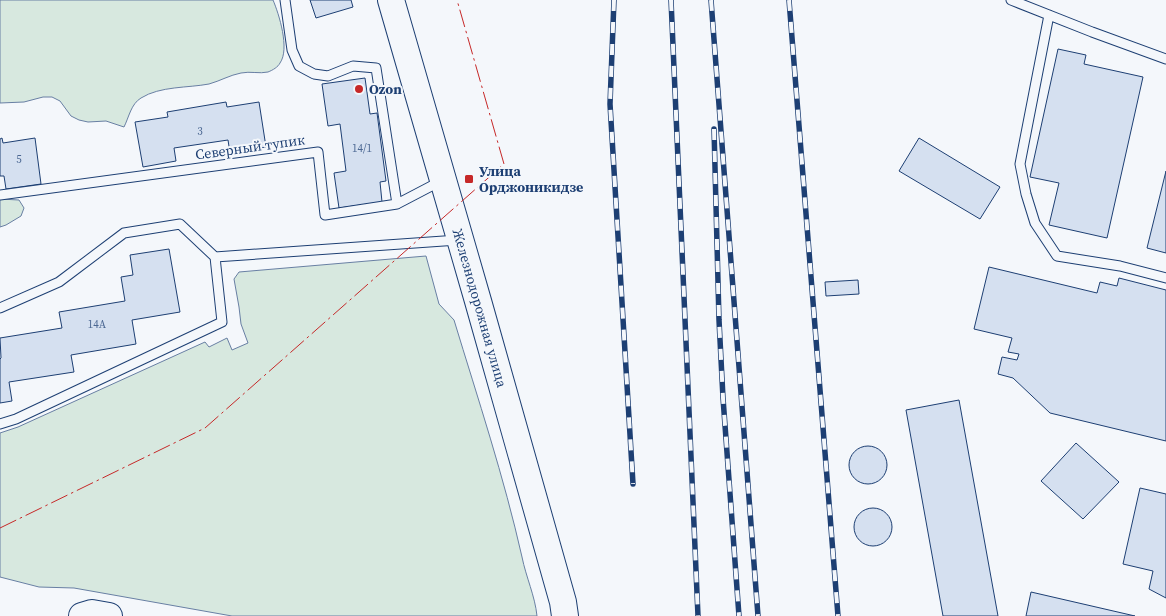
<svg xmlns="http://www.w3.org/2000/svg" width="1166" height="616" font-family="'Source Serif 4',serif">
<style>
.green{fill:#d7e8df;stroke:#687fa3}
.building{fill:#d5e0f0;stroke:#1d3f73}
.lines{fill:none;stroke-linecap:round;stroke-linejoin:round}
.lane-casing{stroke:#1d3f73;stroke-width:11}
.secondary-casing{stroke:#1d3f73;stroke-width:28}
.lane{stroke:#f4f7fb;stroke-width:9}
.secondary{stroke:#f4f7fb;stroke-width:26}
.rail-casing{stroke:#1d3f73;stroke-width:5.5}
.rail{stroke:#f4f7fb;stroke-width:4;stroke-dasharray:11;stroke-linecap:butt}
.power{stroke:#c62828;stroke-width:1;stroke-dasharray:18 4 2.5 4;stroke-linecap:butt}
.poi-dot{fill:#c62828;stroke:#f4f7fb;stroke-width:2}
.labels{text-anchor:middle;stroke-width:4;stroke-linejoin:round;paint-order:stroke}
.number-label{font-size:11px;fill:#4b6792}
.poi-label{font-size:14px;font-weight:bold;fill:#1d3f73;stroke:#f4f7fb;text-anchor:start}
.street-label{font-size:14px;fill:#1d3f73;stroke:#f4f7fb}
</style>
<rect width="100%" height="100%" fill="#f4f7fb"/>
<path class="green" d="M0,0h273c6,14 17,49 7,63 -2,4 -7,7 -12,9 -8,2 -18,-1 -27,1 -11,2 -21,8 -32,11 -21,4 -49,2 -68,14 -10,6 -12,19 -17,29l-18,-6 -18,1 -9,-2 -8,-4 -11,-15 -8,-4h-9l-19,5 -24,1z
M0,199l19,1 5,8 -3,8 -15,9 -6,2z
M426,256l13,48 15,16c24,79 50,157 68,237 4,20 13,39 15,59h-305l-158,-28 -35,-1 -39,-10v-144l18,-6 187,-85 4,5 18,-9 5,12 16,-7 -7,-19 -2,-17 -5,-28 5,-7z"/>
<path class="building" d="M310,0h41l2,7 -37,11z
M1058,49l28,6 -2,9 59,13 -36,161 -58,-13 10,-42 -29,-6z
M365,78l5,36 7,-1 9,68 -6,1 2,20 -43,6 -5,-35 12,-2 -6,-47 -12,2 -6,-42z
M226,102l1,5 32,-5 7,45 -36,6 -2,-13 -54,8 2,13 -33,6 -8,-45 33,-5 -1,-5z
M2,138l1,5 32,-5 6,46 -35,5 -2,-13h-4v-37z
M919,138l81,49 -20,32 -81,-48z
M1166,171v82l-19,-5z
M169,249l11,63 -48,8 4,24 -65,11 3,17 -65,10 3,19 -12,2v-44l1,-1 -1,-20 62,-10 -3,-16 66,-11 -4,-24 12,-2 -3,-20z
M989,267l108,26 3,-11 17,4 2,-8 47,12v151l-116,-28 -37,-35 -15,-4 4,-17 15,3 2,-6 -11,-2 4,-14 -38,-9z
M858,280l1,14 -33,2 -1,-14z
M959,400l39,216h-55l-37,-206z
M1076,443l43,39 -36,37 -42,-38z
M849 465a19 19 0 1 1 38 0a19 19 0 1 1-38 0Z
M1140,488l26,6v104l-17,-9 4,-18 -30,-7z
M854 527a19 19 0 1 1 38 0a19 19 0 1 1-38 0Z
M1031,592l104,24h-109z"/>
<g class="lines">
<g class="lane-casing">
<path id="lane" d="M285,0l7,50 7,16 15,8 14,2 25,-10 23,2 21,136
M1011,0l81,32 74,27
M1049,15l-29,149 6,30 9,29 22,33 63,10 46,12
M0,195l318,-43 7,63 72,-11 44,-23
M0,308l59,-26 65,-49 56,-9 35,33 243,-17
M0,424l16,-5 206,-97 -7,-65"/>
</g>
<g class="secondary-casing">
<path id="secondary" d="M391,0l87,301 85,301 2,14
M82,616l10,-3 17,3"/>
</g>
<use href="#lane" class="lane"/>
<use href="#secondary" class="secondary"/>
<g class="rail-casing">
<path id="rail" d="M614,0l-4,104 23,380
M671,0l27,616
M711,0l47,616
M789,0l49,616
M714,129l5,191 4,78 16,218"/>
</g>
<use href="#rail" class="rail"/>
<path class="power" d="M0,528l205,-100 299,-264 -47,-164"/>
</g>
<g class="poi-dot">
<circle cx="359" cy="89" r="5"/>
<rect x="464" y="174" width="10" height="10" rx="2.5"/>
</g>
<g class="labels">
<g class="number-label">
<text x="200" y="135">3</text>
<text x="362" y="152">14/1</text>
<text x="19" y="163">5</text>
<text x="97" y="328">14А</text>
</g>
<g class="poi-label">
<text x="369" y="94">Ozon</text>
<text x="479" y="176">Улица<tspan x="479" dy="16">Орджоникидзе</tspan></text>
</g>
<g class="street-label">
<text transform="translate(250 147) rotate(-8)" y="5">Северный тупик</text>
<text transform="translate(480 308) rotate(74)" y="5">Железнодорожная улица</text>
</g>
</g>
</svg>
